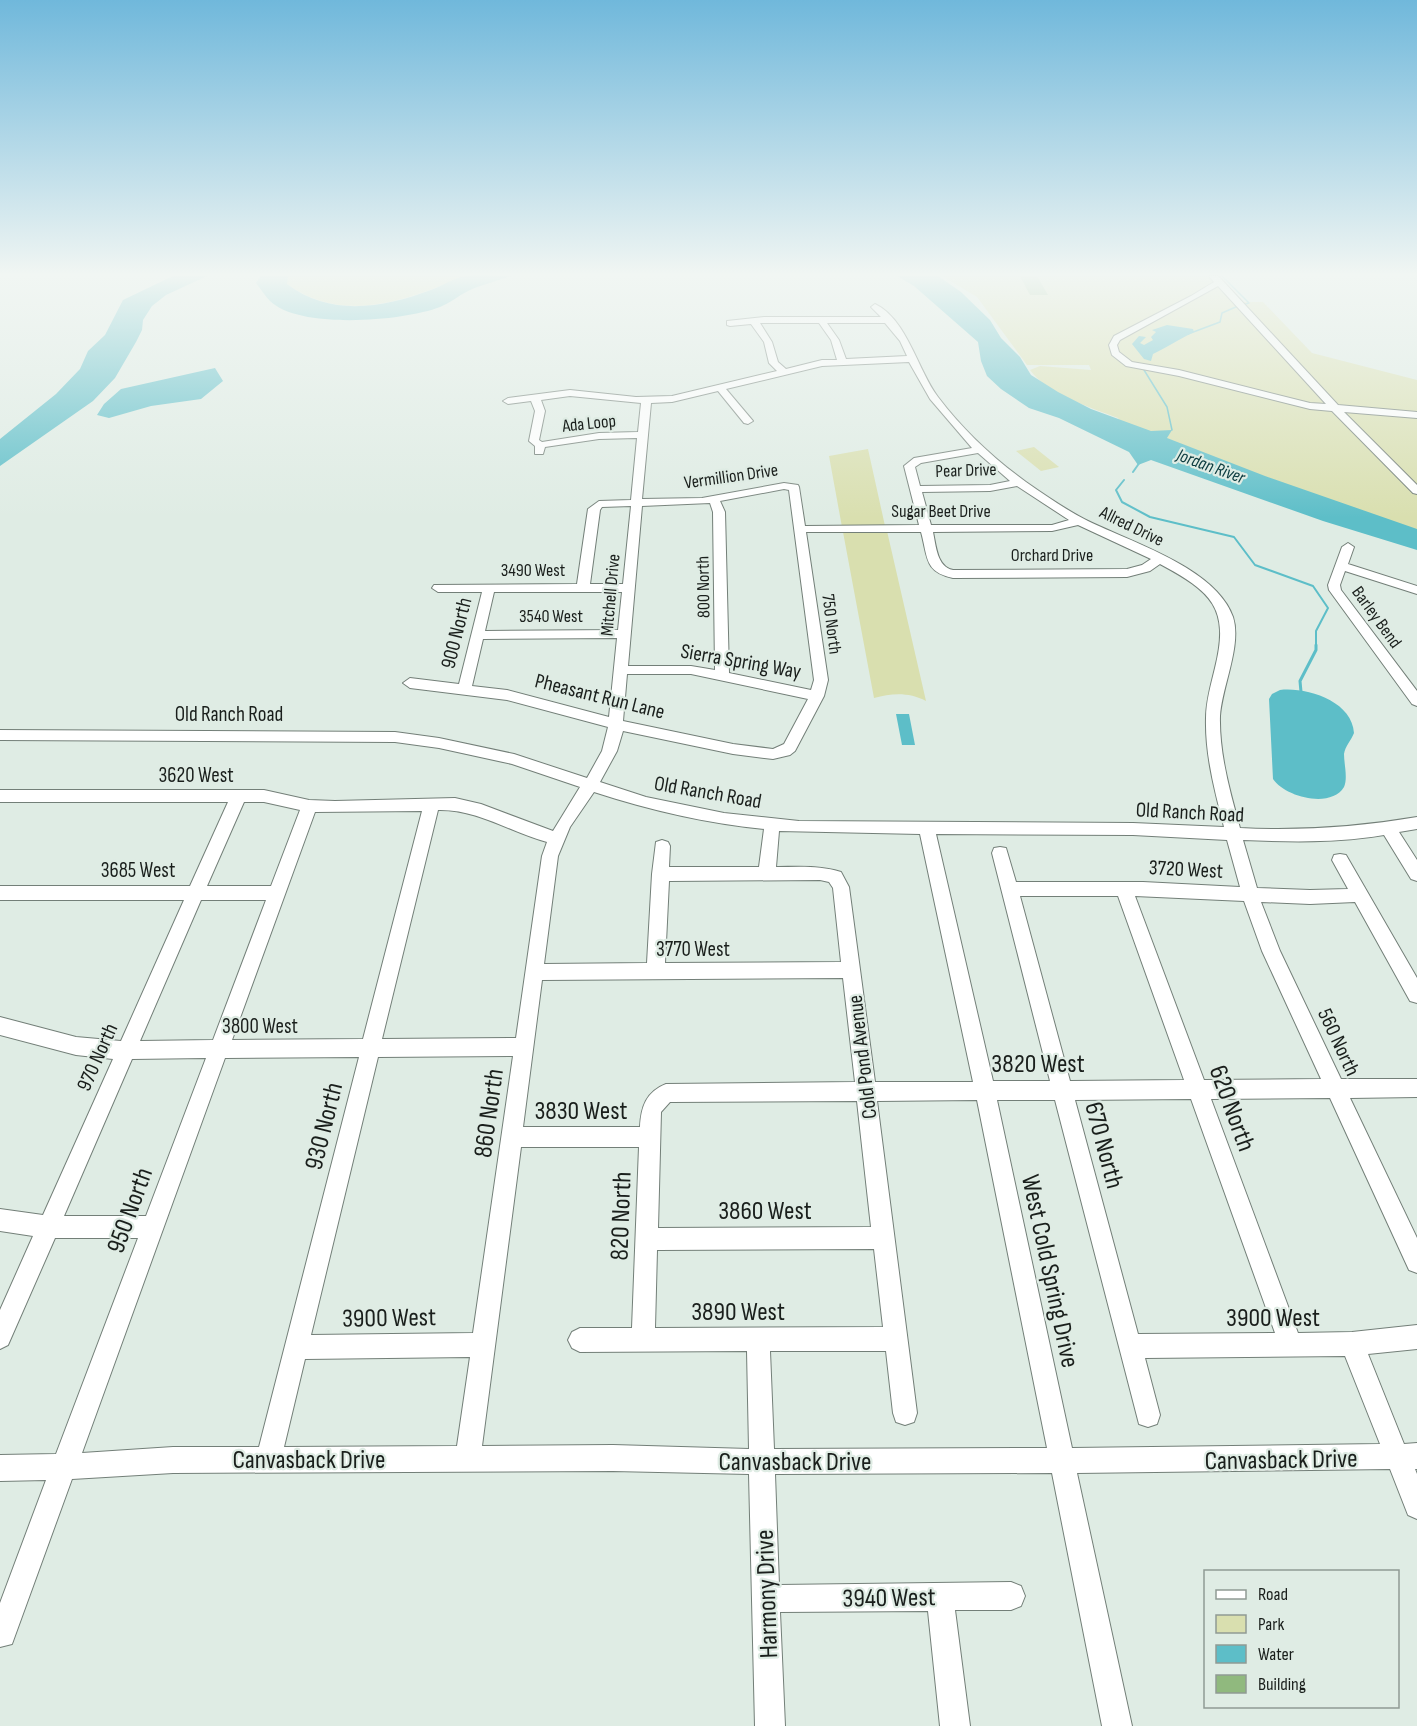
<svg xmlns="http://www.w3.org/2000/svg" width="1417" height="1726" font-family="'Sofia Sans Condensed',sans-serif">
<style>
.green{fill:#d9dfaf}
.water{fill:#5dbec8}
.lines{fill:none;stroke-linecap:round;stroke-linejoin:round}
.stream-far2{stroke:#5dbec8;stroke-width:1.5}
.stream-far1{stroke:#5dbec8;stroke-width:2}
.stream{stroke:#5dbec8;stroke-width:3}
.building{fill:#90b97e}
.minor-casing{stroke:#737f78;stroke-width:2}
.minor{fill:#fff;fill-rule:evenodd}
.labels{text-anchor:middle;stroke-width:4.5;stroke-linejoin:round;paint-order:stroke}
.far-street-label{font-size:18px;fill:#1a1f1c;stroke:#dfece4}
.far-water-label{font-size:18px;font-style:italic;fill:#0b3b3f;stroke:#dfece4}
.street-label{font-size:21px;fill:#1a1f1c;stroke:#dfece4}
.near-street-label{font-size:26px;fill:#1a1f1c;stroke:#dfece4}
</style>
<rect width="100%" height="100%" fill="#dfece4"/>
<path class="green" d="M288,276h177c-58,24 -122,49 -178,8z
M942,276h276l25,26h20l49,51 105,27v151l-296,-106 -3,-7c-28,-11 -70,-23 -88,-48l10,-4 51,4 -2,-5h-62l-50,-68z
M1034,447l25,20 -18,4 -25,-20z
M868,449l17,77 -43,1 -13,-71z
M887,531l39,170c-17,-9 -34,-8 -52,-3l-31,-166z"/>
<path class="water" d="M173,276h34l-41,19 -14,11 -9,14 -1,10 -6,12 -21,36 -22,23 -93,65v-27l56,-45 24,-25 8,-18 17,-16 18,-35z
M261,276h27l-1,8c43,33 96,24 144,6 11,-4 23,-12 34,-14 14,-3 32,0 46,0 -14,5 -30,9 -43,15 -10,5 -18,12 -28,16 -36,14 -140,23 -170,-6 -5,-5 -9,-12 -14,-18z
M897,276h41l23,16 29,28 11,18 19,19 11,18 27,17 33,17 60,22 21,-1 -5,8 98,38 152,53v21l-94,-29 -172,-61 -13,5 -9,-13 -70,-34 -30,-10 -28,-19 -14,-13 -6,-15 -3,-19 -64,-56z
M1167,325l26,4 1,3c-15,7 -26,15 -41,22l-2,7 -7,-2 -12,-15 7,-8 7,1 -6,6 4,2 9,-5 -2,-3 5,-5 -4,-2z
M215,368l8,13 -22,18 -50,7 -42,12 -12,-3 7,-11 17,-15z
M1280,690c27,-3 72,11 74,43 -3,8 -9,13 -10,21 0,10 4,24 0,33 -13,22 -59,10 -71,-8l-4,-80 3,-5z
M896,714h13l6,31h-13z"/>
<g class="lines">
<path class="stream-far2" d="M1222,276l27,27 -7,2
M1188,334l32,-12 2,-9 16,-7
M1144,370l23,37 5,23"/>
<path class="stream-far1" d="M1133,472l7,-10
M1124,480l-8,10 6,12 28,15 84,20 21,28 58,21 15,22 -12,23v15"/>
<path class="stream" d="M1301,692l-1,-11 16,-31v-5"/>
</g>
<path class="building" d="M1020,276h17l11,19h-18z"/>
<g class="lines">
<g class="minor-casing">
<path id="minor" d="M1209,276h9l4,4 116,125 79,7v6l-73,-6 73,73v9l-4,-1 -81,-82 -22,-2 -131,-33 -53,-10 -14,-11 -3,-10 5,-9 77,-40 23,-14zM1218,286l108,118 -16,-1 -131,-33 -47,-8 -13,-10 -2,-7 3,-5z
M875,304c32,15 43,67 63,93 25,33 55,61 88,85 20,14 40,28 62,39 43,21 128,47 145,96 9,28 -11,69 -13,99 -1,37 10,76 20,112 60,3 118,-1 177,-11v12l-18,3 18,28v21l-6,-2 -27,-44c-46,8 -94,7 -141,5l14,48 53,2 38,-1 -16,-29 2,-5 6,-1 6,1 71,123v25l-7,-2 -55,-99 -45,2 -49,-2 19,49 61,128h76v18l-67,1 67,140v35l-8,-3 -79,-172 -119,1 87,234 54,-1 65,-7v24l-49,5 36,90 13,-1v26h-2l2,5v45l-9,-4 -18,-46 -313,4 55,253h-30l-50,-253 -277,1 4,111 232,-3 10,4 4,10 -4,10 -10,4h-56l15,116h-30l-12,-115 -148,1 5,114h-30l-6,-252 -136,-3 -440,2 -101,6 -60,165 -12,3v-44l46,-123 -46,1v-26l56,-1 82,-216h-83l-47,107 -8,4v-39l33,-74 -33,-5v-22l43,6 70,-156 -37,-4 -76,-20v-18l76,20 45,4 63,-141h-184v-14h190l38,-84h-228v-12h264l45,10 26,1 120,-3 26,6 72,27 27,-44 -68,-23 -73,-16 -44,-6 -395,-2v-10l395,2 44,6 75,16 73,24 15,-27 6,-24 -101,-27 -97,-12 -7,-5 7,-5 49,6 23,-92h-44l-6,-4 2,-3 143,-1 11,-75 11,-8 32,-1 6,-62 -38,1 -54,8 -2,7h-8v-8l-6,-5 6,-30 -4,-10 -23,3 -5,-3 5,-3 62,-8 66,7 36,-1 105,-25 -8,-8 -5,-21 -13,-18 -21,2 -3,-1v-4l37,-4h117l-10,-10zM760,323h59l12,17 6,20h-15l-36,9 -8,-7 -6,-20zM827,323h58l15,18 7,15 -61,3 -7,-19zM909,362l21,37 42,49 -58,10 -10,8 15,59 -114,1 -6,-39 -1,-2 -14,-2 -82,15 -60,1 9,-96 21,-1 46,-11 26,32 4,1 5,-3 -27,-32 96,-23zM570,396l71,7 -3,29 -39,1 -57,9 -3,-2 6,-29 -4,-11zM978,453l32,28 -20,4 -70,1 -5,-19 6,-4zM1017,486l52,34 -17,5h-121l-9,-33 68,-1zM784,489l5,1 25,190 -3,10 -82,-17 -4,-161 -5,-11zM710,503l3,9 2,158 -24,-4h-63l14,-160zM631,506l-8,78h-33l10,-74 2,-3zM1078,525l73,34 -9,6 -15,4 -174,1c-16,-3 -17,-24 -20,-38l119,-1zM806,532h115c7,25 3,40 32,46l174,-1 23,-6 10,-7c52,28 70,44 55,104 -4,17 -9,33 -9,50 -1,37 9,74 18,109l-91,-4 -334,-2 -75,-8 -78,-16 -46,-15 17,-31 6,-20 110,23 40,5 17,-4 5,-4 29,-55 4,-16zM494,592h128l-4,38 -133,1zM617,638l-8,79 -102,-27 -35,-4 11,-47zM627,674h64l117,25 -24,45 -11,5 -40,-5 -110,-23zM594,792c55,18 111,31 170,37l-5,38h-90l1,-21 -2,-4 -6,-2 -6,2 -4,32 -5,89 -103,1 14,-108 12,-29zM244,802h20l36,8 -29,76h-64zM438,810c39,-1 72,22 109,32l-5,14 -26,182 -134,1zM422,811l-59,228 -131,1 83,-228zM779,831l141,3 53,248h-98l-26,-195 -8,-15c-22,-7 -43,-5 -65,-5zM936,834l197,1 94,5 13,47 -97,-5h-127l-10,-34 -6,-1 -6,1 -2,5 58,228h-57zM820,880l9,2 4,6 8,74 -176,1 4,-82zM1020,896h98l66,184 -114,1zM1135,896l109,5 18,50 59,128 -117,1zM201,900h65l-53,140 -73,1zM843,978l12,104 -189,2c-20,8 -25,23 -26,43h-117l19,-147zM513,1056l-40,277 -162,2 67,-278zM359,1057l-100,390h-86l-91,6 143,-395zM206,1058l-60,158h-82l68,-157zM1191,1099l84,234 -137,1 -63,-234zM977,1100l70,348 -273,1 -4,-98h116l7,62 3,9 9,3 9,-3 3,-9 -40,-312zM997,1100h58l84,324 9,3 9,-3 3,-9 -15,-57 200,-2 35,88 -308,4zM857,1101l14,126 -213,1 3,-116 9,-10zM521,1147h118l-7,181h-52l-8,4 -4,8 4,8 8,4 167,-1 2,98 -136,-4 -131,1zM874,1249l9,78 -228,1 2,-78zM470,1357l-13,89 -173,1 21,-88z
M1348,543l6,4 -6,17 69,22v8l-72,-23 -5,14 1,5 76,101v15l-5,-2 -83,-114 -1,-5 14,-38z"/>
</g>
<use href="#minor" class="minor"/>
</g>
<linearGradient id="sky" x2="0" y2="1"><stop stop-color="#70b8db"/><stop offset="0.53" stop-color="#f1f6f3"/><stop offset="1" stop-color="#f1f6f3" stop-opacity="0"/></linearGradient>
<rect width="1417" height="518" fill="url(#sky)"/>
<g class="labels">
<g class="far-street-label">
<text transform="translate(589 423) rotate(-6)" y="6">Ada Loop</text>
<text transform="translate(966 470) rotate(-2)" y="6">Pear Drive</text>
<text transform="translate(731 476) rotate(-8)" y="6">Vermillion Drive</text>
<text x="941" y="517">Sugar Beet Drive</text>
<text transform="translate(1132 526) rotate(26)" y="6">Allred Drive</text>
<text x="1052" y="561">Orchard Drive</text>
<text x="533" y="576">3490 West</text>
<text transform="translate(703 587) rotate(-91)" y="6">800 North</text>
<text transform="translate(610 595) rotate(-85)" y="6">Mitchell Drive</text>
<text x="551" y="622">3540 West</text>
<text transform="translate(1377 617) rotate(54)" y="6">Barley Bend</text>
<text transform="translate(832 624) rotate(83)" y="6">750 North</text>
</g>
<g class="far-water-label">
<text transform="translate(1211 466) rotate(20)" y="6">Jordan River</text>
</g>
<g class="street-label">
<text transform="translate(456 633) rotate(-76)" y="7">900 North</text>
<text transform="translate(741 661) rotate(10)" y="7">Sierra Spring Way</text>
<text transform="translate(600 696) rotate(14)" y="7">Pheasant Run Lane</text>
<text x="229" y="721">Old Ranch Road</text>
<text x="196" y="782">3620 West</text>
<text transform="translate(708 792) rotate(10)" y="7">Old Ranch Road</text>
<text transform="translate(1190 812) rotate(3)" y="7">Old Ranch Road</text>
<text transform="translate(1186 869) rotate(3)" y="7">3720 West</text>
<text x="138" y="877">3685 West</text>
<text x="693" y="956">3770 West</text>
<text x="260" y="1033">3800 West</text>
<text transform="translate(1339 1042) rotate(65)" y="7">560 North</text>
<text transform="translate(97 1057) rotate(-66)" y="7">970 North</text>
<text transform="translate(862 1057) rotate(-97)" y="7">Cold Pond Avenue</text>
</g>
<g class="near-street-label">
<text x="1038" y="1072">3820 West</text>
<text transform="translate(1233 1108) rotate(70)" y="9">620 North</text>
<text x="581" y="1119">3830 West</text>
<text transform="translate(488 1113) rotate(-82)" y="9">860 North</text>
<text transform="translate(323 1126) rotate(-76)" y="9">930 North</text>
<text transform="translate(1105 1145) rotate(75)" y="9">670 North</text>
<text transform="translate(129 1210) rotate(-70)" y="9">950 North</text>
<text x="765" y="1219">3860 West</text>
<text transform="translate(620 1216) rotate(-88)" y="9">820 North</text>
<text transform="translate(1051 1271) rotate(78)" y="9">West Cold Spring Drive</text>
<text x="738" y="1320">3890 West</text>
<text transform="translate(389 1317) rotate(-1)" y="9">3900 West</text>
<text x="1273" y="1326">3900 West</text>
<text x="309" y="1468">Canvasback Drive</text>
<text transform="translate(1281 1459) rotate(-1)" y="9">Canvasback Drive</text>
<text x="795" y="1470">Canvasback Drive</text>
<text transform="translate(766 1594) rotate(-92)" y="9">Harmony Drive</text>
<text transform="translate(889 1597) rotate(-1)" y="9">3940 West</text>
</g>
</g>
<rect x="1204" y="1570" width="195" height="138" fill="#dfece4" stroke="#909a94" stroke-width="1.5"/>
<rect x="1216" y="1590" width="30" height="9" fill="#ffffff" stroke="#909a94" stroke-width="1.5"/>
<text x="1258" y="1600" font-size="18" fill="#1a1f1c">Road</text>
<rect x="1216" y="1615" width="30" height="18" fill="#d9dfaf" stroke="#909a94" stroke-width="1.5"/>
<text x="1258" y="1630" font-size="18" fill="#1a1f1c">Park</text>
<rect x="1216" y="1645" width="30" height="18" fill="#5dbec8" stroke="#909a94" stroke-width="1.5"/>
<text x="1258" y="1660" font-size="18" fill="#1a1f1c">Water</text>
<rect x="1216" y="1675" width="30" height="18" fill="#90b97e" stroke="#909a94" stroke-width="1.5"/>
<text x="1258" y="1690" font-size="18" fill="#1a1f1c">Building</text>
</svg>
